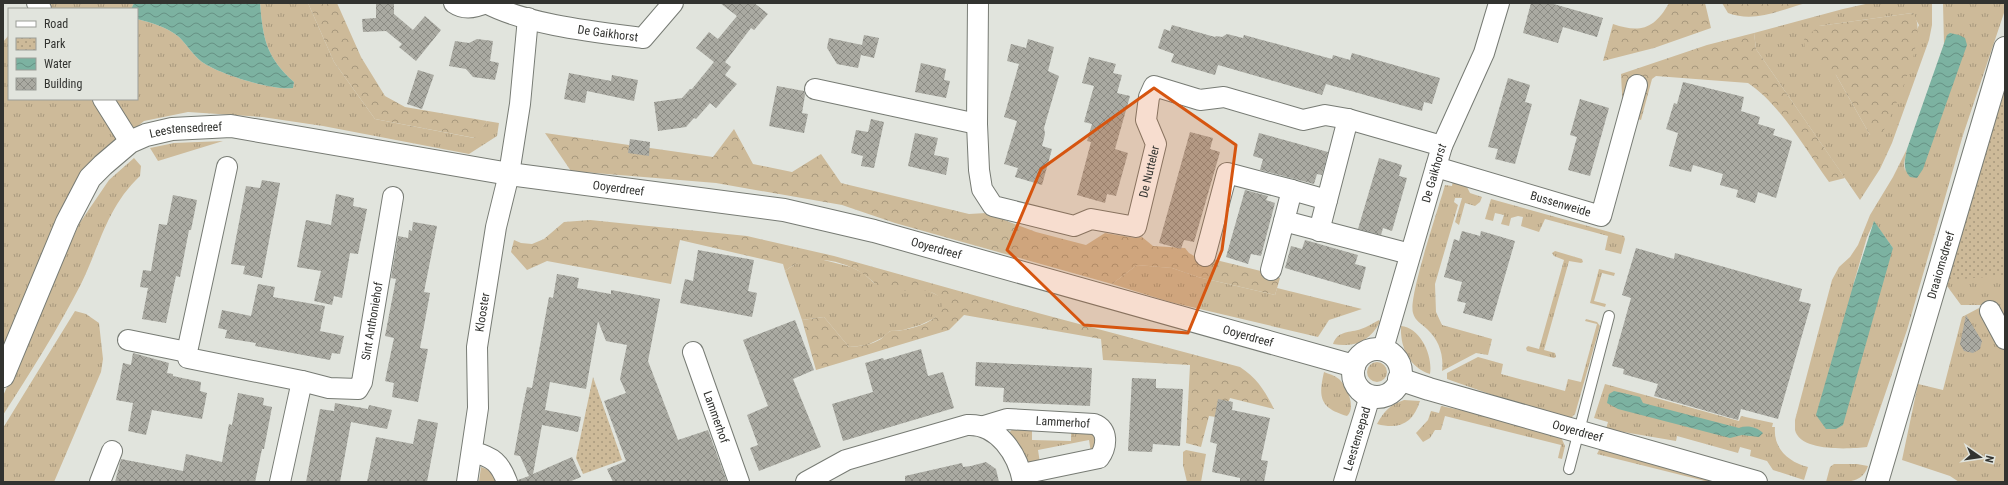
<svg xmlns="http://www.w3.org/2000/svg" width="2008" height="485" font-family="'Roboto Condensed',sans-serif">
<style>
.grass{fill:url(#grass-tufts);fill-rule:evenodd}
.forest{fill:url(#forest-crowns)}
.park{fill:url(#park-dots)}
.water{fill:url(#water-waves)}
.building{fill:url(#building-cross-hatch)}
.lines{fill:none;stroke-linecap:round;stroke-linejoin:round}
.service-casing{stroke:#777b74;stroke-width:12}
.minor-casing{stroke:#777b74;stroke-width:22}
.tertiary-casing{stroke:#777b74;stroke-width:24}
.service{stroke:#fff;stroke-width:10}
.minor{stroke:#fff;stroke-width:20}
.tertiary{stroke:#fff;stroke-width:22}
.marked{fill:#d65510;fill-opacity:0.2;stroke:#d65510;stroke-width:3;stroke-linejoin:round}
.labels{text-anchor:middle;stroke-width:4;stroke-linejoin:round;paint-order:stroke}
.street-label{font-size:12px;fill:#323330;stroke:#e1e4dd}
</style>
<defs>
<pattern id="grass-tufts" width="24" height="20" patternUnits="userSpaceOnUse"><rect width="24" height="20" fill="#cdba99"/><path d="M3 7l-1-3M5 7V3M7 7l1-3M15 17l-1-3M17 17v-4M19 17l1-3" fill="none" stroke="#a7987d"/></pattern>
<pattern id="forest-crowns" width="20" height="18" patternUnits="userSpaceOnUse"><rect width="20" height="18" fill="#cdba99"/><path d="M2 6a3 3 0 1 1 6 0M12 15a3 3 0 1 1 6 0" fill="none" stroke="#a7987d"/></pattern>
<pattern id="park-dots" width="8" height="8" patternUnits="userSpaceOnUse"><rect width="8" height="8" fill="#cdba99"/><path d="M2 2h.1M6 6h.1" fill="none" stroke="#a7987d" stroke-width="1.8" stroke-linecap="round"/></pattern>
<pattern id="water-waves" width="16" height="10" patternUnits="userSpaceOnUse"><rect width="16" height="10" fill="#7cb2a1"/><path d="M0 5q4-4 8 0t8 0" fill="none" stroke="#669184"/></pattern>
<pattern id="building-cross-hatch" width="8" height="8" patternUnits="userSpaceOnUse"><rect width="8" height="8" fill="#aaaaa2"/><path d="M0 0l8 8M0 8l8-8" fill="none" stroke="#8b8b84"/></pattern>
</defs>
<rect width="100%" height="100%" fill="#e1e4dd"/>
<path class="grass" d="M46,3h88l-3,6h-96z
M260,3h48l26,59 41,57 99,19 13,-17 12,2 -2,13 -28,18 -146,-28 -61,-9 -74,-5 -44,9 -53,44 -88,188v-311l6,-7v64h128v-80c15,4 30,8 42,18 8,8 14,18 23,25 17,12 71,29 91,26l1,-6c-28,-25 -31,-43 -34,-79z
M1870,3h62v22l-3,15 -37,103 -12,26 -20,31 -104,-151 -2,-16 89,-24zM1912,13l7,12 -49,110 -34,-60 -17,-49z
M1943,3h62v7l-42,125 -56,195 -39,114 -1,3c-17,2 -67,5 -72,-17 0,-3 0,-7 0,-10l37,-140 7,-13 11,-10 8,-12 12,-30 23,-38 14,-28 -3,15 1,7 42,-136 -3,10zM1874,222l19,26 -40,38 14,-49z
M2005,89v237l-13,-21h-31l-14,-19z
M223,141l-65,20 -8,-13 24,-5z
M134,158l7,8 -1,10c-33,31 -40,69 -59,108 -23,45 -51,89 -78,131v-19l76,-172 30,-44z
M1453,180l12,3 5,10 12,4 -2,5 -5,4 -10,-3 -6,22 -4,-3 7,-24h-7l-1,4 4,3 -23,79 1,28 6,13 50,14 -4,16 -12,-2 -34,18c2,-16 -3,-31 -15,-42 -5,-5 -12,-8 -14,-16 -5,-16 26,-106 32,-128l7,1z
M1491,199l133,37 1,3 -4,15 -16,-4 3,-14 -63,-17 -6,13 -18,-6 2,-9 -5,-1 -7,2 -2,8 -8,-2 3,-9 -9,-2 -2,8 -8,-2z
M1555,251l27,8 1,3 -2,1 -12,-2 -25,89 11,3 1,4 -2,1 -27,-7 -1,-3 2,-2 11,3 25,-89 -10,-4 -2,-3z
M816,258l35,9 12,6 11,10 20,7 31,-1 14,7 4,8 -2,9 -8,6 -13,6 -17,5 -13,1 -8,7 -15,7 -18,2 -25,-30 -22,3 -17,-49c10,-8 19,-11 31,-13z
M1137,265l35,3 26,9 77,18 2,-7 85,21 -33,11 -11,17 -148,-35 -58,-18z
M1599,269l16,4 -1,3 -12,-3 -8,28 12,3 -1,3 -15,-4z
M1979,308l12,15 14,27v132h-46l-9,-6 -48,-16 16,-76 25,6 19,-73z
M75,311l11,3 13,9 4,36 -2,13 -47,110h-51v-54z
M1586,319l11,3 3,4 -25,88 -5,5 -66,-20 -57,-20v-6l31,-16 25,7 -2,10 64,17 3,-12 13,3 16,-58 -12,-3z
M1379,320l1,2c-10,19 -26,26 -47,22 5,-14 17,-11 28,-15 6,-2 12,-6 18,-9z
M1401,326c20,2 32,30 29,48 -21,-7 -30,-27 -29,-48z
M1367 372a10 10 0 1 1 20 0a10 10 0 1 1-20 0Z
M1324,372c5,2 10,3 15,7 7,6 18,28 8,37 -27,-8 -29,-18 -23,-44z
M1605,384l134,37 2,-5 32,7 -1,4h3c-2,22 14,35 33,40l-4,13 -31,-10 -6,-9 -17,-5 1,-6 -11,-3 -2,6 -61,-17 -1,5 -70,-12 2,-7 -14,-4z
M1404,400l16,1c-7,22 -20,29 -43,23 7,-13 13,-19 27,-24z
M1441,406l53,11 66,18 5,11 -3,13 -4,-1 3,-13 -116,-29 -4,14h-6l-5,8 -7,4 -7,-9 12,-13 3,-9 8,2z
M1015,426l17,2v12l39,1v-13l23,3 5,6 -8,16 -2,-13 -51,10 2,13 -11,1 -20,-31z
M1601,446l124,36h-16l-112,-28z
M1186,450l20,4 -5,28h-14l-4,-17v-13z
M1834,464h23l11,2c-6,19 -25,16 -42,16l4,-15z
M481,467l19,7 3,8h-24z"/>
<path class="forest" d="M308,3h29l24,54 24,39 20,11 82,14 -12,17 -100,-19 -41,-57z
M1669,3h36l6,25 -57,20 -51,13 10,-37c26,9 41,6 56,-21z
M1722,3h84c-26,7 -51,20 -78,10z
M1912,13c20,16 -19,99 -29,119l-13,3 -34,-60 -22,-12 -9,-15 -1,-9 15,-13z
M1754,33l2,16 89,129 -16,4c-23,-32 -49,-78 -81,-99l-92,-7 -4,3 -11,41 -18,-6 -2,-40 86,-29z
M734,129l19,35 39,8 29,-18 20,29 128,31 17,-1 50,19 50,13 19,-12 30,5 7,-1 11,9 32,2 4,5 12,7 11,-1 61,15 7,4 -5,17 -77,-18 -26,-9 -35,-3 -25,19 -217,-61 -53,-18 -126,-22 -145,-12 -26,-38 168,24z
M590,220l157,16 87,20 204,57 202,54c17,11 25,24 34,42l-44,-11 -7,20 -14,-2 -8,31 -15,-4 4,-78 -87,-5 -2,-21 -137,-24 -15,15 -133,40 -14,-50 22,-3 25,30c12,-1 22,-2 32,-8 3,-2 6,-7 10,-8 3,-1 8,0 12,-1 12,-2 37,-9 39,-24 0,-3 -2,-8 -4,-10 -18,-13 -39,1 -57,-8 -7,-4 -12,-11 -19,-15 -23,-14 -55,-20 -77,-2l-2,-7 -103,-24 -9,44 -124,-23 -20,9 -16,-18 3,-12 7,3 11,1 12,-5 20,-17z"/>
<path class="park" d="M2005,93v189l-4,-6 -53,4 28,-109z
M593,377l29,83 -39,14 -7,-16z"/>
<path class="water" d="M134,3h126c3,36 6,54 34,79l-1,6c-20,3 -74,-14 -91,-26 -9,-7 -15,-17 -23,-25 -12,-10 -27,-14 -42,-18v-10h-6z
M1950,33l9,2 6,3 2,7 -44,124 -6,9 -7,-1c-8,-9 -5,-17 -3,-28l40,-114z
M1874,221l19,27 -50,177 -7,4h-10l-10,-14 37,-129z
M1614,391l26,6 3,6 96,25c8,-3 18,-1 24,5l-4,4 -17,-2 -12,3 -112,-29 -11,-6 2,-9z"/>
<path class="building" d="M376,3h18v11l19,16 12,-14 16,14 -25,31 -17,-14 3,-3 -16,-13 -23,1 -1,-13 14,-1z
M720,3h34l14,11 -14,16 -3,-2 -26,34 6,5 -6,8 12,9 -21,24 -6,-5 -14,16 -2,-1 -8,9 -28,4 -4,-29 28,-4 8,-9h2l22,-27 -18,-14 13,-16 9,7 19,-23z
M1531,3h19l53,15 -6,19 -34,-10 -5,16 -35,-10z
M1172,25l43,12 1,-1 6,1 5,-3 16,4 1,-3 88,24 1,-4 17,5 2,-7 88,25 -8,26 -8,-2 -2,9 -96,-27 -4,11 -104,-30 -3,10 -44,-13 3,-8 -16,-6 6,-19 6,2z
M864,35l15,3 -5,20 -13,-3 -3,13 -21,-4 -10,-16 2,-10 33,7z
M477,39l16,2 -3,20 9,2 -4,17 -22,-3 -7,-8 -17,-3 6,-25 14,2z
M1028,39l26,8 -6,24 11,5 -15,52 1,6 -3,12 10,3 -10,36 -27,-8 3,-9 -14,-4 13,-43 -13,-4 15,-53 -12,-3 4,-17 15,4z
M1089,57l27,7 -3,9 9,2 -5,18 13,3 -15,53 13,4 -12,43 -9,-2 -2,9 -28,-8 14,-53 -4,-1 5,-17 -8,-2 10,-36 -12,-3z
M921,63l25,6 -2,11 6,1 -4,17 -31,-6z
M418,70l16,5 -12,34 -15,-5z
M569,73l42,8 1,-6 26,5 -4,21 -47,-10 -2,12 -21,-4z
M1508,78l22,7 -5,17 7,2 -17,60 -20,-5 3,-10 -10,-2z
M1683,82l61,15 -3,14 19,6 -2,7 17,5 -2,6 19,6 -16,57 -18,-6 -3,11 -19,-6 2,-7 -18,-5 3,-11 -30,-9 -2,7 -22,-6 9,-33 -12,-4 8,-26 3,1z
M777,86l27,5 1,4 -3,18 6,1 -4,19 -35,-7z
M1580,99l29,9 -19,68 -22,-6 9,-33 -7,-2z
M871,119l13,3 -10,46 -13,-2 2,-10 -12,-3 5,-23 12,2z
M1190,132l23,6 -3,11 10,3 -26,90 -10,-2 -3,9 -22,-6z
M915,133l23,5 -4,17 15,3 -3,17 -38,-9z
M1259,133l69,19 -6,23 -5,-1 -3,10 -54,-14 3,-11 -10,-3z
M630,139l20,3 -1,14 -21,-3z
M1379,158l23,7 -3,11 8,2 -15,53 -9,-3 -2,7 -23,-6z
M262,180l18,3 -18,95 -19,-4 2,-8 -14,-2 15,-78 14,2z
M1245,190l23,6 -2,4 9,3 -14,53 -10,-2 -3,10 -22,-7z
M336,194l18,4 -1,8 14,3 -9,45 -8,-1 -8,45 -8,-2 -2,9 -18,-4 7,-30 -24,-4 9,-47 25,5z
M173,195l24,5 -6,30h-2l-9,47 -4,-1 -10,47 -24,-4 6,-31 -8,-1 3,-17 8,1 8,-47 8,1z
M413,222l24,4 -13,66 6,1 -10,55 8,1 -10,53 -26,-5 2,-14 -9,-2 9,-43 -9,-2 11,-57 -5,-1 6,-35 1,-7 10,2 1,-8 3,1z
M1462,231l18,5 1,-5 34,10 -23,80 -29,-8 3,-10 -9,-2 5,-19 -18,-5 10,-38 5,2z
M1305,240l53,15 -3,9 11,3 -6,23 -75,-22 6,-22 11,3z
M1636,248l38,11 1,-6 127,36 -3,12 12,3 -33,115 -37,-10 -3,11 -84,-24 4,-12 -35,-10 1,-5 -12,-3 19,-68 -9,-3z
M698,250l56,10 -6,31 9,2 -5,24 -72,-14 5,-24 8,2z
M557,274l22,4 -2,10 34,6v-4l49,9 -12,62 30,79 30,-10 19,52h-114l-6,-13 19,-8 -22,-60 22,-8 -6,-14 7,-34 -21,-4 -8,-20 -12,68 -36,-7 -5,28 36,7 -3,15 -36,-7 -9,49 39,-17 9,20 -12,5h-51v-2l11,-4 -9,-20 -6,-1 9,-49 4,-19 5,1 17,-91 4,1z
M258,284l17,3 -2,10 52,9 -5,25 24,5 -4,18 -8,-1 -2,7 -75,-14 1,-3 -31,-5 2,-8 -9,-2 4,-18 29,6z
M1966,315l16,26 -2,8 -7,4 -9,-2 -4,-7z
M795,320l19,50 -21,9 28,68 -62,24 -9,-23 8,-3 -11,-30 21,-9 -25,-66z
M921,349l7,27 15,-4 11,36 -111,33 -11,-37 41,-12 -8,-29 18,-5 1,2z
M133,353l36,10 -2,10 6,1v2l28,6 -1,9 7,2 -5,26 -50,-9 -6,25 -18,-4 5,-28 -17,-3 7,-37 8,2z
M976,362l116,6 -2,38 -87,-4 1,-14 -29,-2z
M1132,378l24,1v9l27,1 -3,57 -27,-2 -1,8 -24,-1z
M238,393l26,5 -1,7 9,2 -8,42h-2l-7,33h-140l6,-23 62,12 3,-17 36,8 7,-38 3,1z
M1218,399l15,3 -1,8 38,8 -9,42 7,1 -4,21h-24v-4l-28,-6 5,-28 -7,-2z
M335,403l33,6 1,-4 23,5 -5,19 -36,-7 -11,60h-34l14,-73 14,2z
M418,419l20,4 -11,59h-60l9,-45 37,7z
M986,462l10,7 3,13h-94v-6l57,-13 1,4 8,-1z"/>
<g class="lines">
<g class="service-casing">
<path id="service" d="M1569,469l40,-153"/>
</g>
<g class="minor-casing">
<g id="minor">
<path d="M37,3l4,6"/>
<path d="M454,3c10,7 21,5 32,0"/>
<path id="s1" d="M486,3c41,22 110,29 157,35l30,-35"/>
<path id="s2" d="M978,3l-1,121 2,46 3,19 11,17 81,20 17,-7 45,8 20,-83 -10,-24 3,-23 5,-11 46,14 24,-3 79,23 22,-5 23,4 94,27"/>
<path d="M815,89l162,35"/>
<path d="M103,99l27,43"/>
<path d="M227,167l-40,185 1,6 114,23"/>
<path id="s3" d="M1436,167l165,49 36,-131"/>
<path d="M1327,200l-35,-10 -8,31 126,33"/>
<path d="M1319,231l29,-112"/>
<path d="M1205,256l22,-83 65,17"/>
<path d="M1271,270l13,-49"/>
<path d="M1990,311l15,28"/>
<path d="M128,340l59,12"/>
<path id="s4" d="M1383,349l59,-203 42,-93 15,-50"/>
<path id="s5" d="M693,352l46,130"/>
<path id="s6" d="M984,426l23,-7 87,5c15,5 13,23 5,34l-77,16"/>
<path d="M473,452c20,5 27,11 34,30"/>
<path d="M100,482l12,-31"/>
<path id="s7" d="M280,482l22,-101 27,7 29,1 4,-7 31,-185"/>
<path id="s8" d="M467,482l11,-74 -1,-61 19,-120 13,-53 11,-70 8,-86"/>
<path d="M806,482l40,-22 121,-35c31,-2 51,30 56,57"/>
<path id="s9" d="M1344,482l26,-86"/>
</g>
</g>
<g class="tertiary-casing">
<g id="tertiary">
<circle cx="1377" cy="373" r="24"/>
<path id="s10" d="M3,376l64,-154 23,-44 13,-13 27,-23 16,-7 26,-6 59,-3 278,48 275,36 90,21 480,135"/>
<path id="s11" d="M1399,379l30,10 327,93"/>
<path id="s12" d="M1877,482l128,-434"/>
</g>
</g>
<use href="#service" class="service"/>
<use href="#minor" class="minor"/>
<use href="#tertiary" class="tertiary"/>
</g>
<path class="marked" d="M1154,88l82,57 -14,105 -34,83 -104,-8 -77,-75 34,-81z"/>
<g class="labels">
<g class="street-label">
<text dy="4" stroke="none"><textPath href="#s1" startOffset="126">De Gaikhorst</textPath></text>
<text dy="4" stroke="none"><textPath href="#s10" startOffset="328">Leestensedreef</textPath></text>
<text dy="4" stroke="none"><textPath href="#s2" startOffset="411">De Nutteler</textPath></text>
<text dy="4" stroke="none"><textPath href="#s4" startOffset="183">De Gaikhorst</textPath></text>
<text dy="4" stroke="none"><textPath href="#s10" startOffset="766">Ooyerdreef</textPath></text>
<text dy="4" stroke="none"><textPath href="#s3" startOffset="130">Bussenweide</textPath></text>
<text dy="4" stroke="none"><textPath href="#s10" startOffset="1090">Ooyerdreef</textPath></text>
<text dy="4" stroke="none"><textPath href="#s12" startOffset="226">Draaiomsdreef</textPath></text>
<text dy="4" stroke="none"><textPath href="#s8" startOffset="171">Klooster</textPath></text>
<text dy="4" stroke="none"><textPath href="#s7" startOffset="230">Sint Anthoniehof</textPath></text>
<text dy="4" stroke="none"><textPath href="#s10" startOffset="1414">Ooyerdreef</textPath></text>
<text dy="4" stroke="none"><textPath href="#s5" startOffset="69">Lammerhof</textPath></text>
<text dy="4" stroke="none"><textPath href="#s6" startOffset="80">Lammerhof</textPath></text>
<text dy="4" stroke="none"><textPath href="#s11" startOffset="186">Ooyerdreef</textPath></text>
<text dy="4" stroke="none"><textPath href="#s9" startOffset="45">Leestensepad</textPath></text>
</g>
</g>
<rect width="2008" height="485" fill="none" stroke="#323330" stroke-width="8"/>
<rect x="8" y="8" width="130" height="92" fill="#e1e4dd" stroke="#9b9d98"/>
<rect x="16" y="21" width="20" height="6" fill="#ffffff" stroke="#9b9d98"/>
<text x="44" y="28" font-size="12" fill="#323330">Road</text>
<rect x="16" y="38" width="20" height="12" fill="url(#park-dots)" stroke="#9b9d98"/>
<text x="44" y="48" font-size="12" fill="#323330">Park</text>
<rect x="16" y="58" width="20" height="12" fill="url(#water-waves)" stroke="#9b9d98"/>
<text x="44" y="68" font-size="12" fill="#323330">Water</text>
<rect x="16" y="78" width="20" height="12" fill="url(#building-cross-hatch)" stroke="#9b9d98"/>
<text x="44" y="88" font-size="12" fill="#323330">Building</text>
<g transform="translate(1980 457) rotate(103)" stroke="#e1e4dd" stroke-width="3" paint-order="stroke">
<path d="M0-3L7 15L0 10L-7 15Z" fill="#323330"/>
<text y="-6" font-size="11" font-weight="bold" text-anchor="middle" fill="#323330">N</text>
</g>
</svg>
